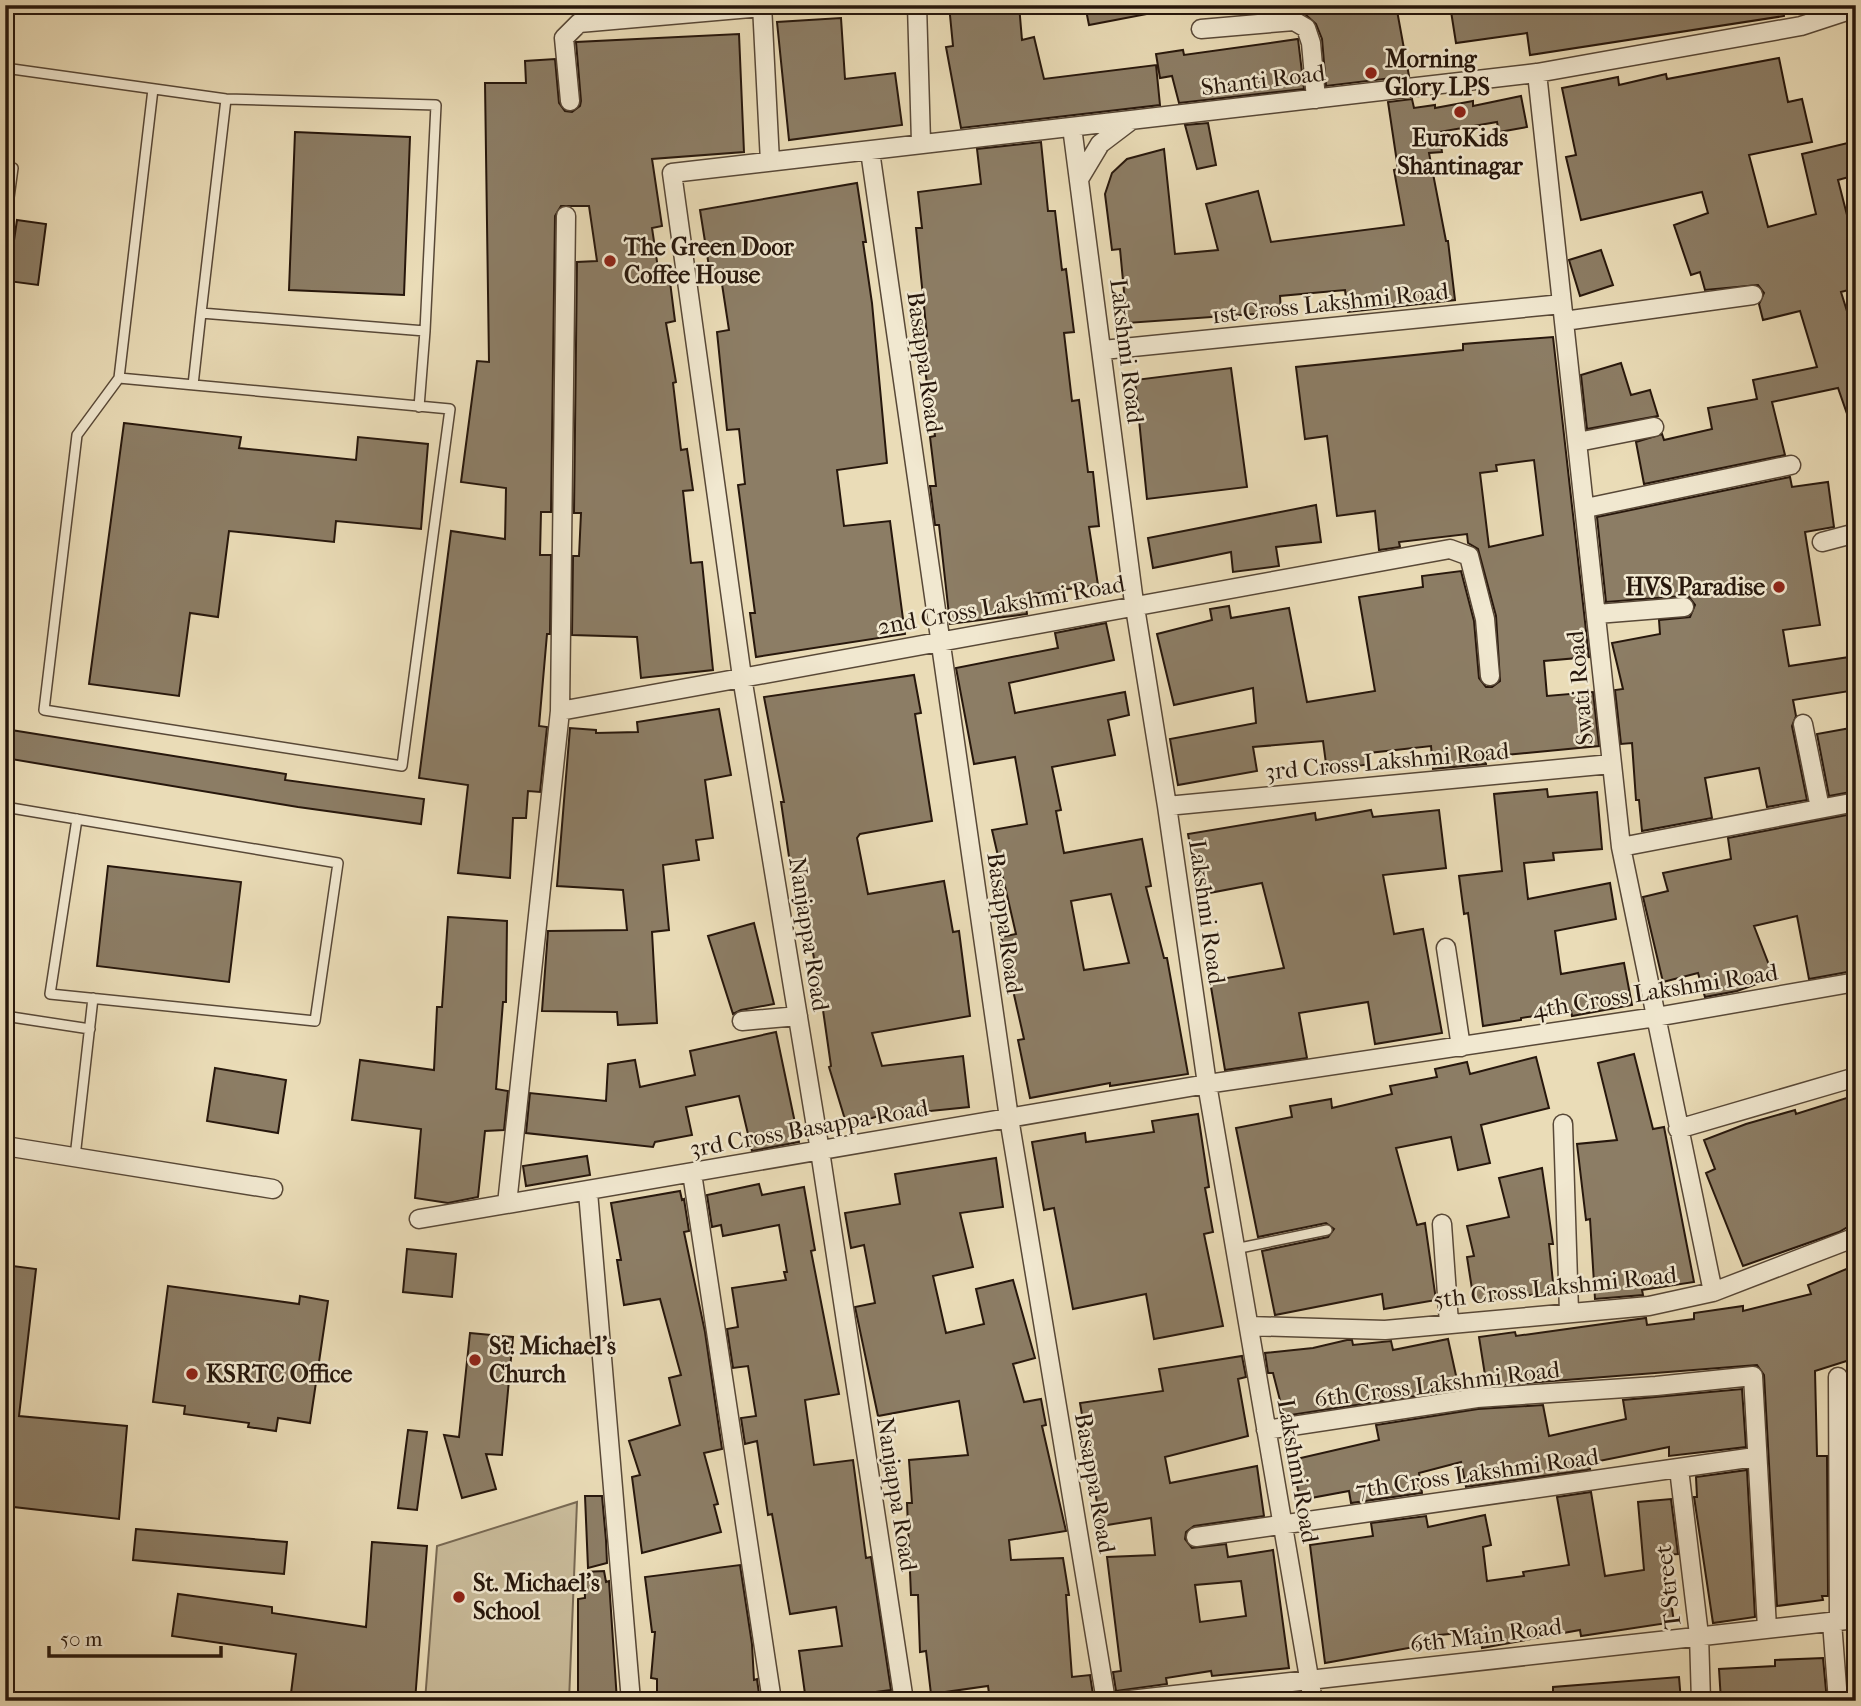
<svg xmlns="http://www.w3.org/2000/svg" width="1861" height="1706" font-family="'IM FELL French Canon',serif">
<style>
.green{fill:#c9bb9a;stroke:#786953;stroke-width:2}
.building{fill:#8c7d65;stroke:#27170c;stroke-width:2;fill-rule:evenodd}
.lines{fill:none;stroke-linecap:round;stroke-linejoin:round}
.lane-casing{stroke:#584837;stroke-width:12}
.street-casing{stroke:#584837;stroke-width:21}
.lane{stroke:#f1e8d0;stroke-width:9}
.street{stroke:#f1e8d0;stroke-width:18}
.poi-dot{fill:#8f2418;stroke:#f1e8d0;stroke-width:2.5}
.labels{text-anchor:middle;stroke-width:5;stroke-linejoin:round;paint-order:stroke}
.poi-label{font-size:24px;font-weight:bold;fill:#27170c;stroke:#f1e8d0;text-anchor:start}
.street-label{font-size:24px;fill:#27170c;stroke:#f1e8d0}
</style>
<rect width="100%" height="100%" fill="#eadcb7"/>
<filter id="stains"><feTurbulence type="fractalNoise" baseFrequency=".00286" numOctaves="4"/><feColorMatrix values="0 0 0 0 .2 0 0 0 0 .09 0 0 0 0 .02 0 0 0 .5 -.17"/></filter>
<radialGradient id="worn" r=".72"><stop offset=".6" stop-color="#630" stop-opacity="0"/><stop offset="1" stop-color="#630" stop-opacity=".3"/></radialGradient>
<path class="green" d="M577,1502l-8,199h-144l12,-155z"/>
<path class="building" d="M949,5h70l3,35 12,-3 10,42 112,-14 4,40 -199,23 -15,-81 7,-1z
M1085,5h61l1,9 -58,11z
M1305,5h91l13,71 -83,10 -4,-47 -6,-15 -10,-9z
M1450,5h333l1,11 -254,39 -3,-22 -71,10z
M841,18l4,61 50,-6 7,52 -113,15 -12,-118z
M739,34l5,118 -92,7 10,67 -10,2 7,47 10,-1 6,47 -9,2 10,59 -3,1 8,67 6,-1 6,41 -10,1 8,72 11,-1 11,108 -72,8 -4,-41 -65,-2 1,-79h6l2,-43h-7l3,-251 20,-1 -8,-55h-28l-6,10 -4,296h-10l-1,43h11l-1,79h-3l-8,92 8,1 -7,65 -12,-1 -2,27h-13l-3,60 -52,-5 10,-88 -49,-7 32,-247 54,8 1,-51 -45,-6 16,-121 12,1 -4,-279h41l-1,-22 30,-2 4,44 6,8 7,1 8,-6 1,-5 -5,-59z
M1298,39l6,50 -125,14 -7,-27 -12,2 -4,-24 27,-4 1,5z
M1779,58l9,44 14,-3 10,43 -63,13 19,72 48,-13 -14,-60 54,-13v34l-18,5 18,70v38l-15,4 15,48v91h-3l-15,-43 -66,14 13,53 -141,29 -8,-42 26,-8 2,6 48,-11 -4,-21 49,-9 -4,-19 64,-13 -17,-56 -37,9 -4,-16 5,-11 -6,-8 -53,5 -5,-18 -9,3 -17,-50 34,-12 -6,-21 -121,28 -15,-63 10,-2 -14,-67 56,-11 1,8 47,-11 1,5z
M1521,96l6,31 -28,5 -2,-10 -58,10 3,20 -13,1 17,88h2l7,59 -107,12 -3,-22 -65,6 1,16 -154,11 -7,-74 -8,1 -7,-56 7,-21 15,-14 37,-10 11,105 43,-4 -12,-46 52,-13 13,51 133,-17 -10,-55 4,-1 -10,-67 24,-3 2,9 21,-3v3l38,-7v5z
M1208,123l8,42 -19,4 -12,-44z
M295,132l115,5 -6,158 -115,-5z
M1041,142l7,69h7l7,59 4,-1 8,63 -10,1 8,68 7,-1 9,72h5l6,54 -10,1 9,58 -74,10 3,19 -77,10 -11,-99h-4l-5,-39h6l-6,-49 5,-1 -15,-99 7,-1 -11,-108h6l-4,-36 63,-8 -4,-35z
M857,183l9,59h-3l9,61 15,160 -50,7 7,56 46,-5 15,113 -149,23 -6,-44h5l-17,-128 7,-1 -6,-55 -12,1 -10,-98 12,-2 -9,-59 -10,2 -10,-63z
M17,220l29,4 -8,61 -30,-4z
M1601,250l12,35 -33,11 -11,-36z
M1553,337l36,320 -45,4 3,35 46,-4 6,54 -114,11 1,7 -53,5 -2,-23 -62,7 1,11 -43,7 -4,-30 -70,6 4,24 -79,14 -8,-46 86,-16 -3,-35 -79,17 -17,-71 55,-14 -2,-11 19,-3 2,12 58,-10 18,94 68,-11 -16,-94 64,-10 -1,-11 39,-5 13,50 5,57 7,9h6l8,-6 -4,-65 -18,-67 -10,-6 -1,-9 -68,8 1,5 -21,3 -4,-39 -38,5 -10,-80 -22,3 -9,-72 167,-17v-6zM1534,460l9,75 -54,12 -9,-74 17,-2 -1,-6z
M1621,363l10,32 19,-5 8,26 -71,13 -6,-54z
M1231,368l16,119 -100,12 -12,-119z
M124,423l117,14 -2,11 117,12 2,-23 70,7 -7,85 -85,-8 -2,21 -105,-11 -11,86 -28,-4 -11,83 -90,-12z
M1790,477l2,10 36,-5 6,45 -29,5 15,93 -37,5 6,36 67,-10v34l-63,10 3,16 -4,10 15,74 -40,7 -8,-39 -54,10 7,40 -70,13 -3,-31h-3l-4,-57 -11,1 -6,-54 8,-1 -11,-46 48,-9 -1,-14 31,-3 5,-12 -6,-8 -6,-1 -77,6 -9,-85z
M1316,505l5,37 -45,5 3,19 -46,6 -2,-20 -78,16 -5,-30z
M1106,623l8,37 -105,23 6,30 110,-21 4,23 -21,5 7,35 -63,12 9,43 -5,1 8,42 78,-14 9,47 -5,1 18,71h3l21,116 -78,12v-3l-80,15 -12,-58 6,-1 -23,-102 15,-3 -24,-104 35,-6 -12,-67 -41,7 -18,-96 102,-20 -3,-15zM1111,894l18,69 -45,7 -13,-69z
M914,675l7,38 -6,1 17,107 -72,13 -3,4 11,56 76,-13 9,51 6,-1 11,85 -98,17 10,33 81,-10 6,51 -58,6 -1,-7 -63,20 -18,-59 2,-1 -9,-63 -19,-106 -8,1 -14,-96h3l-20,-105z
M719,709l12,66 -26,5 8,58 -17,2 3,20 -36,5 6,65 -17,2 5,91 -39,2 -1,-13 -75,-1 6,-80 79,-1 -4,-40 -66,-4 13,-158 26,2v3l42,-1 -1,-10z
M1856,727v64l-27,5 -12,-62z
M5,729l281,45 -1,6 139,19 -3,25 -123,-17 -293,-49z
M1547,789l1,8 49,-5 5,57 -49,4 1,7 -30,3 4,36 82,-16 6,36 -61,12 6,43 63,-11 8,42 -60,11 -1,-5 -50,7v2l-38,6 -15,-113 -4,1 -5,-38 43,-5 -8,-77z
M1371,810l2,7 66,-7 7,58 -63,7 11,59 29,-5 19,104 -67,11 -7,-42 -69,11 8,45 -82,12 -15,-89 74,-13 -22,-85 -63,12 -11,-61 127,-21 1,7z
M1852,814l4,19v124l-5,1 2,13 -44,8 -12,-63 -43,10 20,52 -37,13 -32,6 -7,-24 -35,9 -20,-85 25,-6 -5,-18 68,-14 -3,-21z
M108,866l133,16 -12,100 -132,-16z
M448,917l59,4 -1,81h-3l-7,87 12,2 -4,39 -19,1 -7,66 -30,6 -33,-5 6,-69 -69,-9 8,-60 74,10 3,-63h5z
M754,923l20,81 -33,6 -8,4 -25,-78z
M776,1032l23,110 -47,9 -13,-55 -53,11 6,28 -37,7 -2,5 -127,-14 4,-40 76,8 2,-37 27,-4 5,27 55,-12 -5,-24z
M1634,1054l19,75 11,-2 30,155 -52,8 1,5 -48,4 -5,-80 -4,1 -9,-76 40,-4 -19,-77z
M1536,1057l13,51 -68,17 9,38 -32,7 -7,-33 -55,11 21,77 8,-2 11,77 -52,9 -2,-15 -107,21 -13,-64 66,-14 6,-8 -8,-6 -68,14 -22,-109 56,-11 -2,-11 41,-7 1,9 60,-14 -2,-8 47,-9 -2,-8 32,-7 3,12z
M215,1068l71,12 -8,53 -71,-12z
M1856,1095v127l-17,10 -96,34 -37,-93 9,-4 -11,-29 42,-16 49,-14 1,4z
M1198,1114l11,73 -4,1 8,44 -9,2 19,92 -69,13 -8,-45 -73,15 -19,-101 -10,2 -12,-68 53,-9 1,9 68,-10 -2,-11z
M587,1156l3,19 -64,11 -3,-20z
M996,1158l7,49 -43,6 13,54 -40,9 13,57 38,-9 -8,-35 37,-9 22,78 -22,6 11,38 17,-3 5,26 -4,1 24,105 -57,9 2,20 52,-2 6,37h-3l6,82 18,-2 4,26h-104l-2,-15 -57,8 -5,-43 -6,1 -2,-57h-7l-4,-92h5l-3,-43 59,-5 -9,-54 -81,15 -23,-109 20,-4 -11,-58 -13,3 -6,-35 55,-9 -5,-30z
M1542,1168l11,76h-4l5,48 -80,10 -7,-45 7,-1 -7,-30 42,-9 -10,-39z
M759,1184l3,11 42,-8 11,63 -4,1 28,143 -34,6 9,65 39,-5 13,98 5,-1 20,133 -85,11 -7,-50 43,-5 -6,-39 -46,7 -18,-100 -4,1 -11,-74 -12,3 -4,-26 15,-2 -8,-50 -15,2 -6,-39 11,-2 -6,-39 54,-8 -2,-8h3l-8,-47 -56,11 -2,-11 -9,2 -5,-32z
M680,1191l2,9 2,-1 5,32 -5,1 21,100 17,117 -18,4 14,51 -4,1 7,27 -79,21 -10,-76 8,-2 -11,-34 51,-16 -11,-47 12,-3 -21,-76 -36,6 -7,-45h4l-10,-57z
M407,1249l49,5 -4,43 -49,-5z
M5,1265l31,4 -17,147 108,10 -8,93 -114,-13z
M1856,1265v93l-41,13 2,85h10l1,140h-6l1,4 -46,6 -13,-231 -7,-10 -282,22 -191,29 -11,-43h-5l-3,-20 48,-5 34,-8h5l1,5 38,-4 2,9 55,-11 9,41 28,-5 -6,-38 36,-5 1,4 130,-18 1,7 47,-6v-6l49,-7v5l68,-17 -3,-9z
M168,1286l131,18 1,-8 28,5 -18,122 -32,-5 -2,13 -28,-4 1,-4 -65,-9 1,-8 -32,-4z
M470,1333l43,4 -11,118 -16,-1 10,35 -34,9 -18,-63 15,2z
M1242,1356l4,21 -8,2 10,57 -83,21 5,26 87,-17 7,50 -70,10 -8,6 -1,7 7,9 34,-4 2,13 45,-7 16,118 -77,8 -1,-5 -45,7 1,6 -51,7 -3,-19 8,-1 -14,-114 48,-2 -4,-37 -50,8 -21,-123 83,-12 -4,-22zM1241,1581l5,35 -46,6 -5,-37z
M1742,1389l4,58 -77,9v-9l-80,16 1,6 -3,1 -121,17 -5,-25 -42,11 3,20 -71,10 -2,-12 -49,9 -8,-40 87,-20 -3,-15 102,-16 65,-4 6,31 77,-17 -3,-19z
M408,1430l19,2 -10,78 -19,-2z
M1850,1456h6v138h-6z
M1747,1470l8,147 -42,6 -19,-126h3l-1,-20z
M1591,1492l14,84 39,-6 -6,-68 33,-3 7,55 -14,1 10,67 -93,14 -1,-6 -98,18 -3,-17 -49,5 1,8 -106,19 -15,-118 63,-9 -2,-13 55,-7 2,11 57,-12 6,30 -8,2 4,34 37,-5 -1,-4 46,-7 -12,-68z
M585,1496h17l4,44 1,23 -19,5z
M136,1529l151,13 -3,32 -151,-14z
M372,1542l55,4 -12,155h-125l6,-47 -124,-18 6,-42 94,13v6l94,14z
M740,1565l12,79 2,36 3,-1 3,22h-103v-22l-6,-1 4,-46h-3l-7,-55z
M604,1571l2,11 3,-1 8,120h-39v-102l7,-1 -1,-26z
M1823,1658l4,43h-106l-2,-32 56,-3v-6z
M1679,1677l2,24h-128v-14z"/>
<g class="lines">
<g class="lane-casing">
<path id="lane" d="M5,68l221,31 210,6 -11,226 -224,-18 25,-214
M5,167l8,1 -8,59
M119,378l331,31 -48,357 -358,-56 33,-275 42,-57 34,-289
M193,385l8,-72
M419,407l6,-76
M5,807l333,56 -23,158 -265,-27 27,-175
M5,1016l85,13
M75,1157l18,-159
M1235,1249l92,-19"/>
</g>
<g class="street-casing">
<path id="street" d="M762,5l8,157
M917,5l4,137
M1201,29l93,-8 12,7 5,15 5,56
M1537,73l84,774 92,445
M570,101l-6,-63 15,-15 183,-16
M1072,127l61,468 34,211 40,278 106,617
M870,151l139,967 97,583
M1079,179l21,-35 29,-22
M1564,321l189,-26
M1103,350l459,-46
M1578,442l76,-15
M1586,508l205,-43
M1822,542l34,-9
M1597,614l87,-7
M560,711l890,-162 19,7 16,63 5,57
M1803,724l17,84
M1167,806l444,-42
M1621,847l235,-45
M1446,948l15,99
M742,1021l56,-5
M1563,1124l6,188
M1678,1129l178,-52
M5,1146l268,43
M692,1173l80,528
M588,1192l43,509
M507,1204l53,-493 6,-495
M419,1219l788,-135 449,-67 200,-35
M1442,1224l7,99
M1249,1326l136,4 264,-24 64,-14 143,-55
M1838,1377l1,244
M1266,1430l211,-32 179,-12 97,-10 14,252
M1679,1469l20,166 2,66
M1196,1537l559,-80
M1832,1622l6,79
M904,1701l-84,-550 -78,-474 -70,-504 865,-100 264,-47 55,-18
M1121,1701l735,-82"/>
</g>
<use href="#lane" class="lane"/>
<use href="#street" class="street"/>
</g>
<g class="poi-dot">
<circle cx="1371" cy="73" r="7"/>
<circle cx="1460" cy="112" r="7"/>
<circle cx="610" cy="261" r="7"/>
<circle cx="1779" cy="587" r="7"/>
<circle cx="475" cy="1360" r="7"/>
<circle cx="192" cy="1374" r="7"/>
<circle cx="459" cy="1597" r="7"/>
</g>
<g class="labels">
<g class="poi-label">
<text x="1385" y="67">Morning<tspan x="1385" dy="28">Glory LPS</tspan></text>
<text x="1460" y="146" text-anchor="middle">EuroKids<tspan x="1460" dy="28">Shantinagar</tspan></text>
<text x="624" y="255">The Green Door<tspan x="624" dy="28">Coffee House</tspan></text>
<text x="1765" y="595" text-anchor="end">HVS Paradise</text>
<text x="489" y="1354">St. Michael's<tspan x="489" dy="28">Church</tspan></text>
<text x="206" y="1382">KSRTC Office</text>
<text x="473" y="1591">St. Michael's<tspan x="473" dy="28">School</tspan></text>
</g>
<g class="street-label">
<text transform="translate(1263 80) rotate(-7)" y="8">Shanti Road</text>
<text transform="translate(1330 303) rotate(-6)" y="8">1st Cross Lakshmi Road</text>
<text transform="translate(1127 351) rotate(83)" y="8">Lakshmi Road</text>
<text transform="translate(925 362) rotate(82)" y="8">Basappa Road</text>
<text transform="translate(1001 605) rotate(-10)" y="8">2nd Cross Lakshmi Road</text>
<text transform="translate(1580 688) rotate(-95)" y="8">Swati Road</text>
<text transform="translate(1387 761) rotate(-5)" y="8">3rd Cross Lakshmi Road</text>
<text transform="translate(1207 912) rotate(82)" y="8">Lakshmi Road</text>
<text transform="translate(1005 923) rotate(82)" y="8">Basappa Road</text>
<text transform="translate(809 934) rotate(81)" y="8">Nanjappa Road</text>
<text transform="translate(1655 991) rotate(-9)" y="8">4th Cross Lakshmi Road</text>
<text transform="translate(809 1128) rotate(-10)" y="8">3rd Cross Basappa Road</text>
<text transform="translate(1555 1287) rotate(-6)" y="8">5th Cross Lakshmi Road</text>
<text transform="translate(1437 1384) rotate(-7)" y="8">6th Cross Lakshmi Road</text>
<text transform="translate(1298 1471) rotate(80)" y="8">Lakshmi Road</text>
<text transform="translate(1477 1473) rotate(-8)" y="8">7th Cross Lakshmi Road</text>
<text transform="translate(1095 1483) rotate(80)" y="8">Basappa Road</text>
<text transform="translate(897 1494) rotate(81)" y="8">Nanjappa Road</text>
<text transform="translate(1668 1587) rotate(-97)" y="8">T Street</text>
<text transform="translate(1486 1635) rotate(-7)" y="8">6th Main Road</text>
</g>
</g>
<rect width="1861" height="1706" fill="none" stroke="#eadcb7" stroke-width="28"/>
<rect x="7" y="7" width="1847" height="1692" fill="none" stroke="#27170c" stroke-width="3.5"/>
<rect x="14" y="14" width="1833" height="1678" fill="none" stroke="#27170c" stroke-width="2"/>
<path d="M49 1646v10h172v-10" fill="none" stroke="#27170c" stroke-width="3.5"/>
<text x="60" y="1646" font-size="21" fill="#27170c" stroke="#f1e8d0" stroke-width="5" paint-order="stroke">50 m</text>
<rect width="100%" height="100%" filter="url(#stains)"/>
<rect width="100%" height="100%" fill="url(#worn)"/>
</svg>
